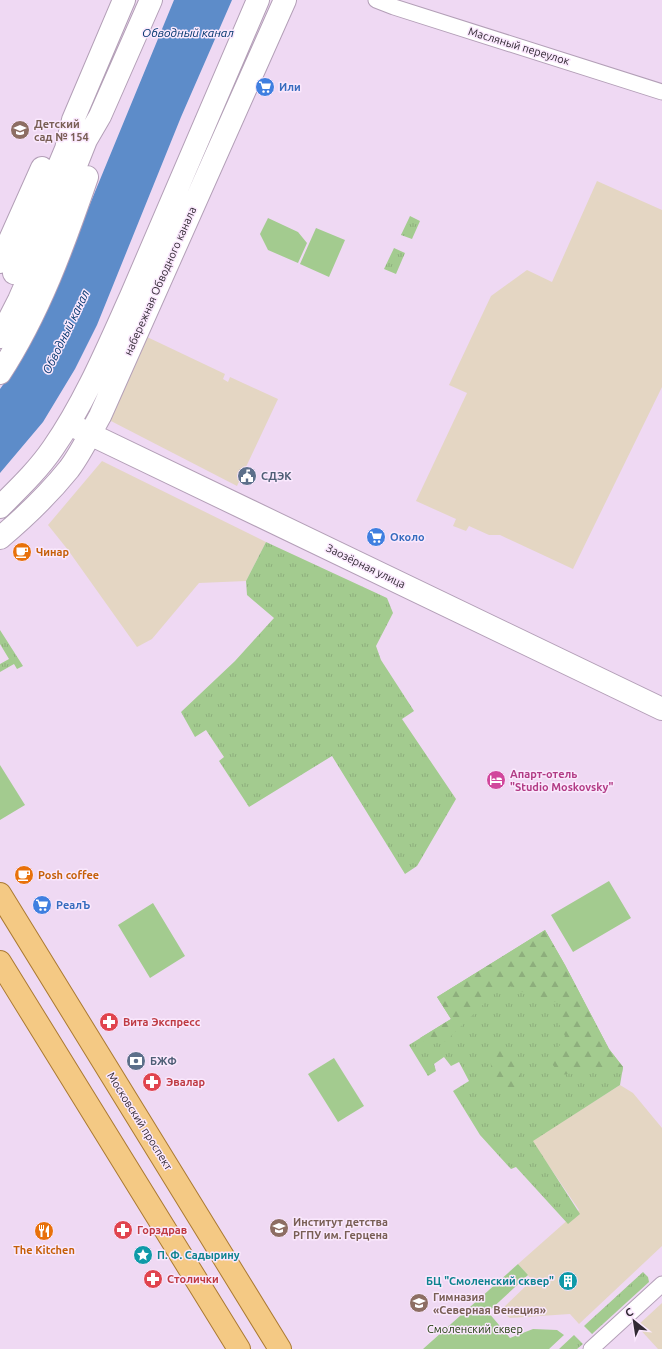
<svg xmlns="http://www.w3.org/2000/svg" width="662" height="1349" font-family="Ubuntu,sans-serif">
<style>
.commercial{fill:#e4d6c3}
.grass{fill:url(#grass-tufts)}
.forest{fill:url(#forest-firs)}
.park{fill:#a3cb8f}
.water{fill:#5d8cc9}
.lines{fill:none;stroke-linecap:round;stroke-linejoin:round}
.street-casing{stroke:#b39fb7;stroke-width:17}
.secondary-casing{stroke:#b39fb7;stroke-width:24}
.primary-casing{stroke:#ab7a32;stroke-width:24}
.street{stroke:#fff;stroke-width:15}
.secondary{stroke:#fff;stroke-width:22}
.primary{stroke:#f4c984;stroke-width:22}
.labels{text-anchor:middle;stroke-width:3;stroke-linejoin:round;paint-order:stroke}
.street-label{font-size:11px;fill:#312933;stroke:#fae8fd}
.shop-label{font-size:11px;font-weight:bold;fill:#366cbe;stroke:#fae8fd;text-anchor:start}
.education-label{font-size:11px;font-weight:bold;fill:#785e54;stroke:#fae8fd;text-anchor:start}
.service-label{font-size:11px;font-weight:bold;fill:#4e5e75;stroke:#fae8fd;text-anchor:start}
.food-label{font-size:11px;font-weight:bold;fill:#c56008;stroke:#fae8fd;text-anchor:start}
.hotel-label{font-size:11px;font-weight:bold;fill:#b23c85;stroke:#fae8fd;text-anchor:start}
.health-label{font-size:11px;font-weight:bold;fill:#be3a42;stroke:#fae8fd;text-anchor:start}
.culture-label{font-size:11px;font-weight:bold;fill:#0d838f;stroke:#fae8fd;text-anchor:start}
.park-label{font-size:11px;fill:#1a3706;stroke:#fae8fd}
.water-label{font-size:12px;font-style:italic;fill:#03366e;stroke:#fae8fd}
</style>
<defs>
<pattern id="grass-tufts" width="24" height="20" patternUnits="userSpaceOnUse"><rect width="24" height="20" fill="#a3cb8f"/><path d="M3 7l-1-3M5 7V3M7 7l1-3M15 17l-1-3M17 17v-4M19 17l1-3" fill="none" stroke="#8dae7c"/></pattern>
<pattern id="forest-firs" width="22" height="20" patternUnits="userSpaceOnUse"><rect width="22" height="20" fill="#a3cb8f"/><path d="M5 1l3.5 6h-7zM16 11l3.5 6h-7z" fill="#8dae7c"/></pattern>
</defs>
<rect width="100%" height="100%" fill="#efd9f3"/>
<path class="commercial" d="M597,181l65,29v177l-89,182 -73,-34h-11l-20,-9 -3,5 -13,-5 3,-7 -40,-18 51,-108 -18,-8 42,-89 36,-26 25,12z
M145,336l80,38 -2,5 5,3 2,-5 48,22 -41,87 -128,-66z
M102,461l164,81 -20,39 -47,2 -47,56 -15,8 -69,-97 -20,-25z
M620,1085l13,8 29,35v118l-83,78 -9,-10 -60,4 -10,-7 32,-31 -14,-16 61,-54 -47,-69z
M662,1303v46h-4l-21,-23z"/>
<path class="grass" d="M410,216l10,5 -8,18 -11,-4z
M394,248l11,5 -9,21 -12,-5z
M266,542l121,56 6,15 -17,33 5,14 33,51 -12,8 54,80 -39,67 -12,8 -73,-118 -83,51 -30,-46 5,-4 -18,-27 -11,7 -14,-25 54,-51 39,-43 -27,-23 -1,-14z
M0,630l23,36 -6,3 -3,-5 -14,8v-8l9,-5 -9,-15z
M545,930l20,35 44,84 14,18 -3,18 -87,56 47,73 -12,10 -52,-57 -5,2 -31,-34 -27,-44 16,-10 -10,-19 -8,4 -7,-9 -10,7 2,7 -8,5 -19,-31 42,-26 -14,-22z
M643,1272l5,5 1,5 -57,52 -8,-8z
M574,1335l9,9 -6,5h-18z"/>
<path class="forest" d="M545,930l20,35 44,84 14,18 -1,6 -24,-4 -37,6 -9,-11 5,-14 8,-14 -7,-14 5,-12 6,-8 -4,-5 -13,6 -20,-6 -21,-11 -15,6 -50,49 -18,4 -8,-7 31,-19 -14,-22z
M496,1046c13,-1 21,4 24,16 0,3 2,7 1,10 -1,8 -3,9 -2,18l-10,2 -14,-2 -3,-11 -2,-26z"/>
<path class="park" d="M268,218l30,14 9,11 -9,20 -30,-13 -8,-16z
M316,228l29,12 -16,37 -29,-13z
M0,765l25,40 -25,15z
M609,881l22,37 -58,34 -22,-37z
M153,903l32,53 -35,22 -32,-53z
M334,1058l30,48 -26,16 -30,-48z
M518,1264l10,11 -40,37 22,26 23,-9 24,1 7,5 -15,14h-126z"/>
<path class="water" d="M174,0h58l-51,117 -84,208 -22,44 -32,53 -43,51v-84l17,-24 40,-81z"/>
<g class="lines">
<g class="street-casing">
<path id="street" d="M376,0l18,7 268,85
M591,1349l71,-65"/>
</g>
<g class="secondary-casing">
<path id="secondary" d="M0,262l42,-94
M14,273l52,-124 7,-29 51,-120
M0,337l19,-37 38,-87 29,-73 14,-24 51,-116
M0,373c39,-60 64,-129 87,-196
M69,424l593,285
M0,507c19,-19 38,-37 53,-59 32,-46 55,-101 78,-152l127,-296
M0,538c25,-21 48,-43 69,-69 12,-16 21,-35 31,-53l185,-416"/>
</g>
<g class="primary-casing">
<path id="primary" d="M0,894l280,455
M0,962l239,387"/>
</g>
<use href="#street" class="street"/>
<use href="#secondary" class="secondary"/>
<use href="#primary" class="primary"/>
</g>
<defs>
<g id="supermarket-disc" transform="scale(1)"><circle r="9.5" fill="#3f7fe0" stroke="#fae8fd"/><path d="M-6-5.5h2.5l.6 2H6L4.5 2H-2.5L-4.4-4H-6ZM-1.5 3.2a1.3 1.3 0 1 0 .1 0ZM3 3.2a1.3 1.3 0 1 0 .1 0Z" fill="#fff"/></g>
<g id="school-disc" transform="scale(1)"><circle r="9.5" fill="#8d6e63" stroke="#fae8fd"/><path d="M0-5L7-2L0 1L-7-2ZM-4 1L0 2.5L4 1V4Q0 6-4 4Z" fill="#fff"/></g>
<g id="civic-disc" transform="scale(1)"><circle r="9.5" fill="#5c6f8a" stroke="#fae8fd"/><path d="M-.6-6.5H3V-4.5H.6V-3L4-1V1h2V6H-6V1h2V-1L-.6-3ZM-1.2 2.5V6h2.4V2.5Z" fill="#fff"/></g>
<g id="cafe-disc" transform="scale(1)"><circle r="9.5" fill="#e8710a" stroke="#fae8fd"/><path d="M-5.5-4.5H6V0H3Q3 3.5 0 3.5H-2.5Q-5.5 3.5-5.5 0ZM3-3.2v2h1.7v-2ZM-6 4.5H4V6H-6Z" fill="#fff"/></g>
<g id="hotel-disc" transform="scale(1)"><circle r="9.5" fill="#d1479c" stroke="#fae8fd"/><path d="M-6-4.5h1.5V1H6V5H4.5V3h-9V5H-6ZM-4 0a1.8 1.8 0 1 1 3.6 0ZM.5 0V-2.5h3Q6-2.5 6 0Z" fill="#fff"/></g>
<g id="pharmacy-disc" transform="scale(1)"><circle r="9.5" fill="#e0444e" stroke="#fae8fd"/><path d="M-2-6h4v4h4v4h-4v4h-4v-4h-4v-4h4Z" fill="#fff"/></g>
<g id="bank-disc" transform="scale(1)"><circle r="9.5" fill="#5c6f8a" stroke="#fae8fd"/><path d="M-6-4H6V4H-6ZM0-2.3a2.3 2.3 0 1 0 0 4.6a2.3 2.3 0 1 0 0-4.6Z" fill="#fff"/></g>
<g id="university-disc" transform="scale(1)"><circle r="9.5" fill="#8d6e63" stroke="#fae8fd"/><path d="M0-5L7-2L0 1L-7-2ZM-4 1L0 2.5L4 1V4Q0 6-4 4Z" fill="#fff"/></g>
<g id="restaurant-disc" transform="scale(1)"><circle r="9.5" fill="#e8710a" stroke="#fae8fd"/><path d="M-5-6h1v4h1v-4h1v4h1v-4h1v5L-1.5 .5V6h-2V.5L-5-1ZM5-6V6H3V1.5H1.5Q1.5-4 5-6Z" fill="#fff"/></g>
<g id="sight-disc" transform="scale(1)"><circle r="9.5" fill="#0f9aa8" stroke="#fae8fd"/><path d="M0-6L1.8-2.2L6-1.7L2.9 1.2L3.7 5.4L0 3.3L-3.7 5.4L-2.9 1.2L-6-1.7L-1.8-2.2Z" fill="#fff"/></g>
<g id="building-disc" transform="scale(1)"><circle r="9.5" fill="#0f9aa8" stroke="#fae8fd"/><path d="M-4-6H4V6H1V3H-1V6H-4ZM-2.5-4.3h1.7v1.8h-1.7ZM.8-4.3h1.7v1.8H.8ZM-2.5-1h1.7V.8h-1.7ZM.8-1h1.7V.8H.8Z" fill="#fff"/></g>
</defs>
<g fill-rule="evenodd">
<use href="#supermarket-disc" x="265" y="87"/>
<use href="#school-disc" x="20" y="130"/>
<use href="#civic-disc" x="247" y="476"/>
<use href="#supermarket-disc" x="376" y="537"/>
<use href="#cafe-disc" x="22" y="552"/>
<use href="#hotel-disc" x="496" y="780"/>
<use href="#cafe-disc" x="24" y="875"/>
<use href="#supermarket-disc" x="42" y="905"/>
<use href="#pharmacy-disc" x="109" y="1022"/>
<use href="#bank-disc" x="136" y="1061"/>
<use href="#pharmacy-disc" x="152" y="1082"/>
<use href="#university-disc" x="279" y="1228"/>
<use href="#pharmacy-disc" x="123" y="1230"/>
<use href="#restaurant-disc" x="44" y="1231"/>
<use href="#sight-disc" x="143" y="1255"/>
<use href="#pharmacy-disc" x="153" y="1279"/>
<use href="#building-disc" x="568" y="1281"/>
<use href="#school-disc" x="419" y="1303"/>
</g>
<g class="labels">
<g class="street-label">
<text transform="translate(519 46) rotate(17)" y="4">Масляный переулок</text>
<text transform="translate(160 281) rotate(-66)" y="4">набережная Обводного канала</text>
<text transform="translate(366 566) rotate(26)" y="4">Заозёрная улица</text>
<text transform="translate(140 1121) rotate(58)" y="4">Московский проспект</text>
</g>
<g class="shop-label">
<text x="279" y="91">Или</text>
<text x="390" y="541">Около</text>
<text x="56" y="909">РеалЪ</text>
</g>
<g class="education-label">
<text x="34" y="128">Детский<tspan x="34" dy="13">сад № 154</tspan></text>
<text x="293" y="1226">Институт детства<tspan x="293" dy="13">РГПУ им. Герцена</tspan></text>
<text x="433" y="1301">Гимназия<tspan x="433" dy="13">«Северная Венеция»</tspan></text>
</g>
<g class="service-label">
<text x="261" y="480">СДЭК</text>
<text x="150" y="1065">БЖФ</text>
</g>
<g class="food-label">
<text x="36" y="556">Чинар</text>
<text x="38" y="879">Posh coffee</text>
<text x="44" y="1254" text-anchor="middle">The Kitchen</text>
</g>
<g class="hotel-label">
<text x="510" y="778">Апарт-отель<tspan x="510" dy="13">"Studio Moskovsky"</tspan></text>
</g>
<g class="health-label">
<text x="123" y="1026">Вита Экспресс</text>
<text x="166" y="1086">Эвалар</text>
<text x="137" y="1234">Горздрав</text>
<text x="167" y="1283">Столички</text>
</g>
<g class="culture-label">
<text x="157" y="1259">П. Ф. Садырину</text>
<text x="554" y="1285" text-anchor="end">БЦ "Смоленский сквер"</text>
</g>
<g class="park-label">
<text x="475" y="1333">Смоленский сквер</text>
</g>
<g class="water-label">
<text x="188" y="37">Обводный канал</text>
<text transform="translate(66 332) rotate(-64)" y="4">Обводный канал</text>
</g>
</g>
<g transform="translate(634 1321) rotate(330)" stroke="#fae8fd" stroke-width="3" paint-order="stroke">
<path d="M0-3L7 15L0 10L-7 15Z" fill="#312933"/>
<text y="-6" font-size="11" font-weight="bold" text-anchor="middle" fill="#312933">С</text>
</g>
</svg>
